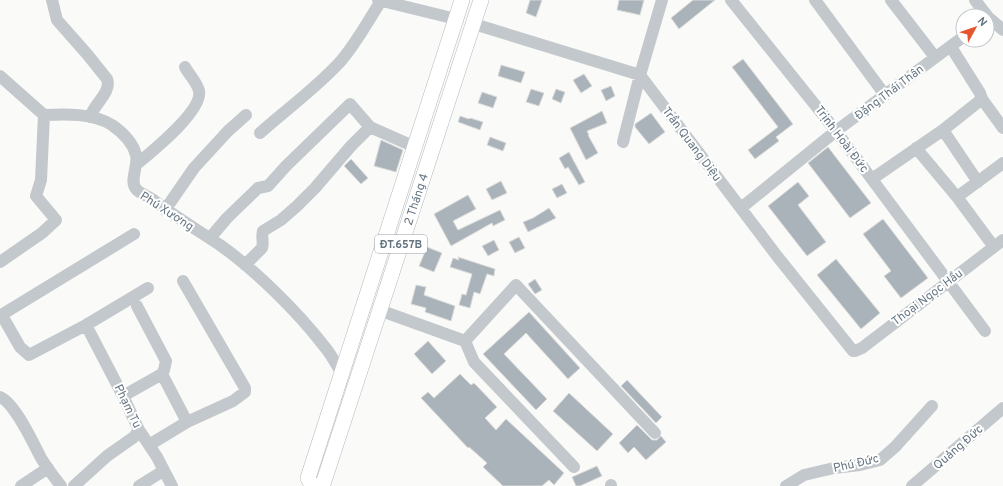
<svg xmlns="http://www.w3.org/2000/svg" width="1003" height="486" font-family="Overpass,sans-serif">
<style>
.building{fill:#aab3b9;stroke:#dcdcda}
.lines{fill:none;stroke-linecap:round;stroke-linejoin:round}
.major-casing{stroke:#b5babe;stroke-width:16}
.minor{stroke:#c3c8cc;stroke-width:12}
.major{stroke:#fff;stroke-width:15}
.labels{text-anchor:middle;stroke-width:4;stroke-linejoin:round;paint-order:stroke}
.shield{fill:#fff;stroke:#939fa8;stroke-width:1}
.shield-label{font-size:11px;font-weight:bold;fill:#657683}
.street-label{font-size:12px;fill:#657683;stroke:#fff}
</style>
<rect width="100%" height="100%" fill="#fafaf8"/>
<path class="building" d="M530,0h12l-6,17 -10,-4z
M619,0h25l-4,15 -23,-5z
M693,0h22l-36,29 -8,-11z
M743,59l50,65 -17,13 3,4 -24,18 -7,-9 30,-23 -46,-60z
M501,65l24,7 -4,11 -23,-7z
M584,74l8,12 -11,7 -8,-13z
M611,86l4,10 -9,5 -5,-11z
M531,89l13,4 -5,13 -13,-4z
M556,89l9,3 -4,11 -9,-4z
M482,92l15,5 -4,11 -15,-5z
M602,111l5,12 -20,8 2,4h-1l10,18 -12,7 -16,-32z
M651,113l14,19 -16,12 -14,-17v-3z
M460,116l9,3 1,-1 13,4 -3,8 -22,-8z
M490,137l16,6 -3,8 -16,-6z
M381,140l22,10 -7,22 -22,-6z
M828,147l43,56 -21,15 -42,-55z
M569,152l16,30 -6,3 -11,-18 -3,2 -6,-11z
M351,159l17,19 -7,6 -17,-18z
M501,181l6,12 -15,7 -6,-11z
M798,182l11,14 -11,9 28,37 -19,14 -39,-50z
M562,184l5,9 -10,5 -5,-9z
M468,195l8,14 -23,12 5,9 42,-20 5,10 -12,6 -1,-3 -41,23 -17,-32z
M549,208l7,10 -28,14 -5,-10 10,-4z
M883,219l45,59 -27,20 -17,-22 7,-5 -28,-37z
M519,237l6,11 -10,5 -6,-11z
M494,240l5,10 -11,6 -6,-10z
M427,247l15,6 -8,19 -15,-6z
M458,257l37,12 -1,7 -7,-2 -7,20 -6,-2 -4,16 -11,-3 3,-11 4,1 6,-21 -22,-7 3,-9 6,2z
M836,259l44,54 -19,16 -44,-54z
M535,279l7,11 -7,4 -7,-10z
M416,285l10,2 -2,8 31,11 -4,15 -26,-9 1,-4 -15,-4z
M529,312l51,56 -12,11 -42,-46 -22,21 43,45 -11,11 -53,-56z
M428,341l18,20 -14,13 -18,-20z
M460,374l11,11 3,-2 23,24 -12,11 11,12 10,-11 58,54 -10,12 -5,-5 -7,6h-39l-20,-19 4,-4 -18,-16 -1,1 -47,-50 7,-6 6,6z
M627,380l35,37 -6,6 -35,-37z
M569,393l44,41 -16,17 -44,-40z
M637,425l15,15h5l4,-4 5,6 -20,18 -12,-13 -6,6 -9,-10z
M597,466l5,10 -22,10h-4l-4,-9z"/>
<g class="lines">
<g class="major-casing">
<g id="major">
<path d="M312,486l-4,-8 154,-478"/>
<path id="s1" d="M318,486l5,-2 158,-484"/>
</g>
</g>
<path class="minor" d="M52,0l5,20 30,34 20,25c5,13 -13,25 -17,38
M378,0l78,19
M731,0l105,131 149,200
M815,0l70,95
M891,0l44,57
M975,0l13,17 15,13
M474,24l166,51 137,181 76,95h2l7,-3 141,-108
M951,47l29,46 2,6 21,29
M0,76l44,39c22,-1 49,-2 68,10 10,7 21,18 24,30 3,11 -8,27 1,35 4,4 11,6 15,9 5,4 10,8 15,11 17,12 35,23 53,35 35,25 77,66 104,101 7,8 12,18 18,28
M943,130l35,52
M260,133c27,-24 56,-45 80,-71 16,-18 28,-41 41,-61
M623,142l17,-67 22,-75
M916,148l41,49 37,50
M137,164c14,-12 66,-53 62,-73 -2,-9 -10,-16 -14,-24
M872,179l71,-49 39,-31
M957,197l46,-34
M741,208l95,-77 127,-94
M165,210l29,-42 34,-37 18,-16
M134,234l-131,80 1,5 16,28 9,8 57,-30 62,-37
M210,238l17,-20 31,-30 10,-2 18,-20 64,-62 20,23 45,20
M0,262l42,-29 14,-13 -20,-24 5,-16 3,-65
M245,265l17,-17c2,-5 -1,-11 1,-17l18,-11 16,-14 18,-18 36,-42 19,-19
M137,306l29,55 -2,9 -2,4
M379,310l86,31 51,-56 139,148
M86,325l37,71 16,34 18,27 15,29
M465,341l9,21 100,105
M123,396l39,-22 25,48
M0,397c15,6 33,46 41,61 6,10 13,19 20,28
M149,445l38,-23 46,-21 12,-9v-4l-62,-107
M611,485v1
M21,486l27,-18
M74,486l33,-30 27,-19 5,-7
M139,486l24,-15
M786,486l18,-11 30,-7 26,-3 20,-5 15,-13 37,-41
M912,486l91,-78"/>
<use href="#major" class="major"/>
</g>
<g class="labels">
<rect class="shield" x="375" y="235" width="52" height="18" rx="3"/>
<g class="shield-label">
<text x="401" y="248">ĐT.657B</text>
</g>
<g class="street-label">
<text transform="translate(889 92) rotate(-37)" y="4">Đặng Thái Thân</text>
<text transform="translate(842 139) rotate(53)" y="4">Trịnh Hoài Đức</text>
<text transform="translate(692 144) rotate(53)" y="4">Trần Quang Diệu</text>
<text dy="4" stroke="none"><textPath href="#s1" startOffset="305">2 Tháng 4</textPath></text>
<text transform="translate(167 211) rotate(33)" y="4">Phú Xương</text>
<text transform="translate(927 297) rotate(-37)" y="4">Thoại Ngọc Hầu</text>
<text transform="translate(128 406) rotate(64)" y="4">Phạm Tu</text>
<text transform="translate(958 447) rotate(-41)" y="4">Quảng Đức</text>
<text transform="translate(856 463) rotate(-13)" y="4">Phú Đức</text>
</g>
</g>
<g transform="translate(975 28) rotate(50)"><circle r="19" fill="#ffffff" stroke="#c1c8cd"/>
<path d="M0-3L7 15L0 10L-7 15Z" fill="#e4572e"/>
<text y="-6" font-size="11" font-weight="bold" text-anchor="middle" fill="#657683">N</text>
</g>
</svg>
